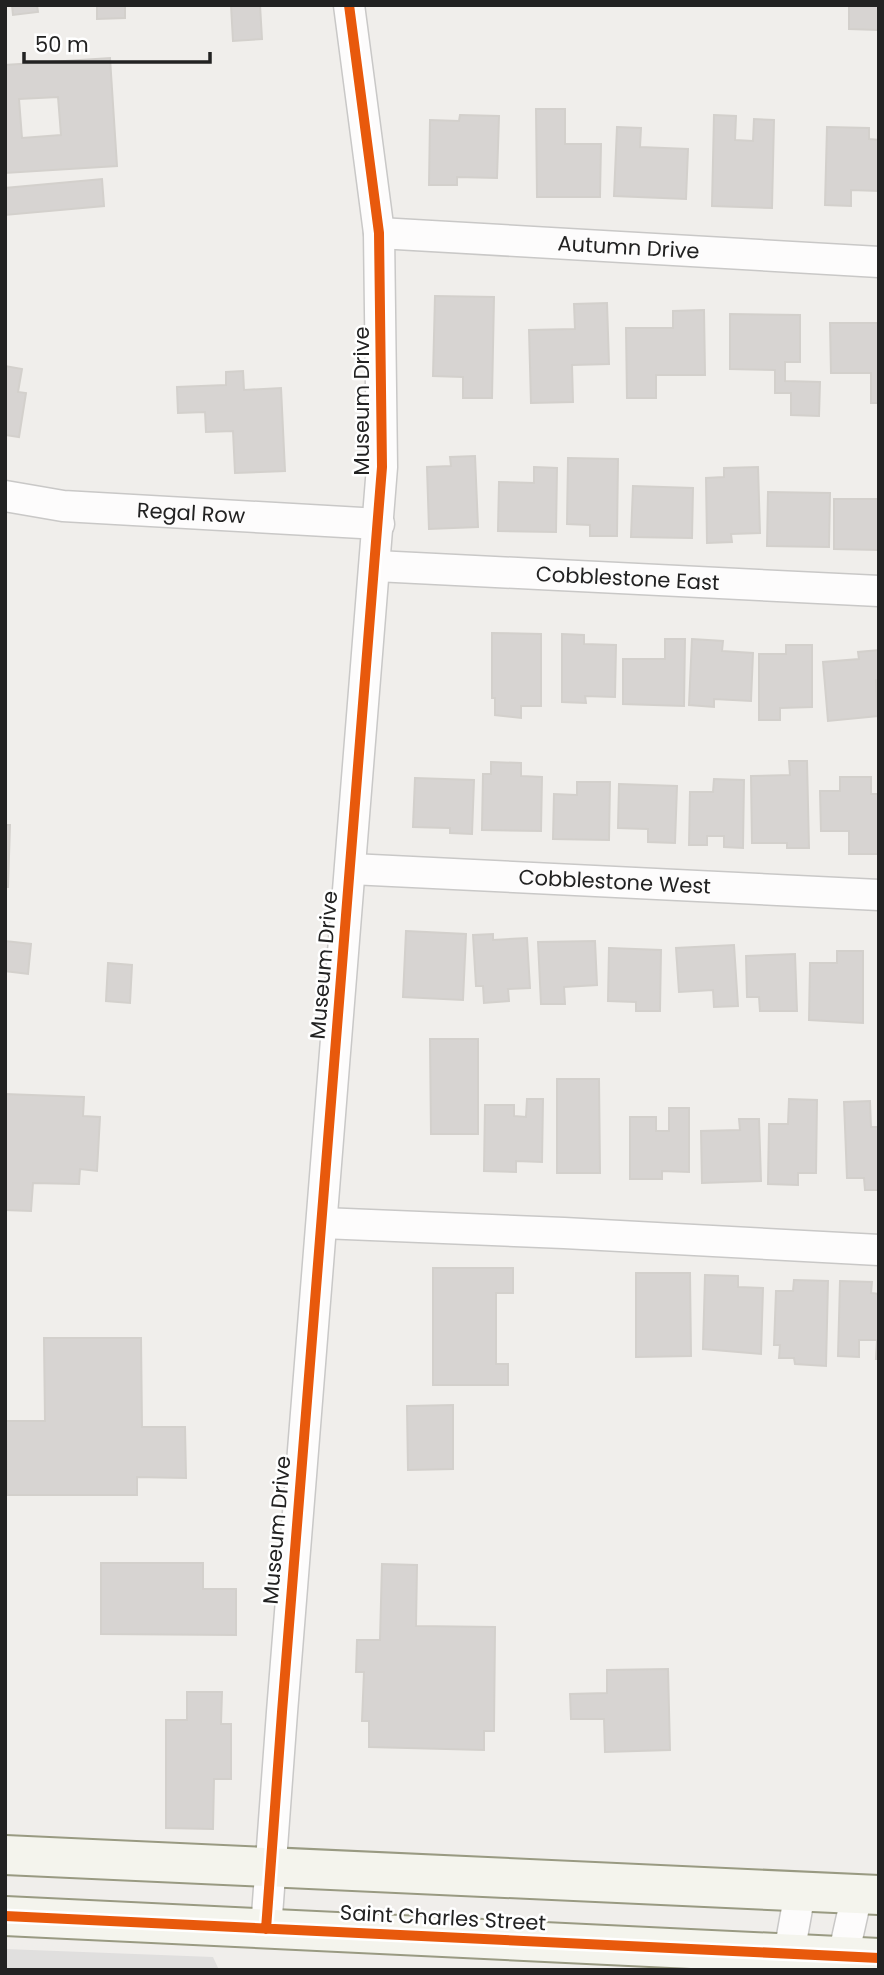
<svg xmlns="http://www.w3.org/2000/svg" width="884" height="1975" font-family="Poppins,sans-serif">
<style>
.parking{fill:#e0dfde}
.building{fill:#d7d4d2;stroke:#d3d0cc;stroke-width:2;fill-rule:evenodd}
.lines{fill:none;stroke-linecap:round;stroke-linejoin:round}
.street-casing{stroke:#c9c8c7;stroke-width:33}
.secondary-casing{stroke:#999a82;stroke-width:42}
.street{stroke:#fdfcfc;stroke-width:30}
.secondary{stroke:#f4f4ed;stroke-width:38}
.cycleway-casing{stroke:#fff;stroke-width:15}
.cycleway{stroke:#e8590c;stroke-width:10}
.labels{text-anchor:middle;stroke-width:5;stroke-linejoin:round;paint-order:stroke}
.street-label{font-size:21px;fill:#222;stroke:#fff}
</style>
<rect width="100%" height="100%" fill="#f0eeeb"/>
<path class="parking" d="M5,1949l208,8 6,13h-214z"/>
<path class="building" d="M12,5h25l1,7 -25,3z
M97,5h28v13l-28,1z
M231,5h29l2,34 -29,2z
M849,5h30v25l-30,-1z
M110,58l7,108 -112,7v-108zM58,97l3,38 -39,3 -3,-39z
M536,109h29v35h36l-1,53h-63z
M460,115l39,1 -2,62 -40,-1v8h-28l1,-65 29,1z
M714,115l22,1 -1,24 18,1 1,-22 20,1 -2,88 -60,-2z
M617,127l24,1 -1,19 48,2 -2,50 -72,-3z
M827,127l42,1v11l10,1v51l-28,-1v16l-26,-1z
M102,179l2,27 -99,9v-27z
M435,296l59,1 -2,101h-29v-21l-30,-1z
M607,303l2,61 -37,1 1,37 -42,1 -2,-73 46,-1 -1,-25z
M704,310l1,65h-49v23h-29l-1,-70h47v-17z
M730,314l70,1v47h-15v19l35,1 -1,34 -28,-1v-22h-16v-23l-45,-1z
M830,323h49v80h-8v-30h-40z
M5,366l17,3 -4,23 8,1 -7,44 -14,-2z
M243,371l1,19 37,-2 4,83 -50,2 -2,-42 -27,1 -1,-20 -27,1 -1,-26 49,-2v-13z
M475,456l3,71 -49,2 -2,-62 24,-1 -1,-9z
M568,458l50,1 -1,77h-27v-11l-23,-1z
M534,467l23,1 -1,64 -58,-1 1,-49 35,1z
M758,467l2,66 -29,1 1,8 -25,1 -1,-65 18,-1v-9z
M633,486l60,2 -1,50 -61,-1z
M768,492l62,1 -1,54 -62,-1z
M834,499h45v51l-45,-1z
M492,633l49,1v72h-20v12l-26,-3v-17h-3z
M562,634l22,1v9l32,1 -1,52 -30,-1 1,7 -24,-1z
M665,639h20l-1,67 -61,-2v-45h42z
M692,639l31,2 -1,10 31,2 -2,48 -37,-2v8l-25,-2z
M786,645h26v62l-32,1v12h-21v-66h27z
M879,650v30h-3l2,36 -50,5 -5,-59 36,-3 -1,-7z
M789,761h18l2,87h-22v-5h-35l-1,-67 39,-1z
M491,762l30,1v13l21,1 -1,54 -59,-1 1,-56h8z
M840,777h31v17h8v60h-30v-23h-28l-1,-40h20z
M415,778l59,2 -2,54 -22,-1v-5l-37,-1z
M714,779l30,1 -1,68 -19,-1v-11h-17v9h-18l1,-53h23z
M577,782h33l-1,58 -56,-1 1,-45 23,1z
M619,784l58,2 -2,57 -27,-1v-13l-30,-1z
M5,825h5l-2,62h-3z
M406,931l60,3 -3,66 -60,-3z
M493,934v6l34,-2 3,50 -22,1 1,12 -25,2 -1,-17h-7l-3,-51z
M5,941l26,3 -3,30 -23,-3z
M595,941l2,44 -33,2 1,17h-24l-3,-62z
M734,945l4,61 -24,1 -1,-17 -34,2 -3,-44z
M609,948l52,2 -1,61h-24v-9l-28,-1z
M837,951h26v72l-54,-3 1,-57h27z
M795,954l2,57h-37l-1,-14h-12l-1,-41z
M108,963l24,2 -2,38 -24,-2z
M430,1039h48v95h-47z
M557,1079h42l1,94h-43z
M5,1094l79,3 -1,19 17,1 -3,54 -17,-2 -1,15 -46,-1 -2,28 -26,-1z
M527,1099h16l-1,63 -26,-1v11l-32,-1 1,-66h29v11l12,1z
M789,1099l28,1 -1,73h-18v12l-30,-1 1,-60h19z
M870,1101l1,26h8v63h-14l-1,-12h-17l-3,-76z
M669,1108h20v64l-27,-1v8h-32v-62h26v14h13z
M739,1119h20l2,62 -59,2 -1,-52 39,-1z
M433,1268h80v25h-17v71h12v21h-75z
M636,1273h54l1,83 -55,1z
M705,1275l33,1v11l25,1 -2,66 -58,-5z
M794,1280l34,1 -2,85 -31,-2 -1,-6h-15l1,-13h-6l2,-54h17z
M840,1281l32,1 -1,11 8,1v65h-3l1,-19h-18v17l-21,-1z
M44,1338h97l1,89h43l1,51 -49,-1v18h-130l-1,-74h39z
M453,1405v64l-45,1 -1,-64z
M101,1563h102v26h33v46l-135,-1z
M382,1564l35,1 -1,61 79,1 -1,104h-10v19l-115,-3v-26h-7l2,-49h-8l1,-32h23z
M668,1669l2,81 -65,2 -1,-33h-33l-1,-25 37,-1v-23z
M187,1692h35l-1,32h10v55h-17l-1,50 -47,-1v-108h21z"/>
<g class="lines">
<g class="street-casing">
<g id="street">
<path id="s1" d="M379,233l500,29"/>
<path id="s2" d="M5,496l58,10 316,18"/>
<path id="s3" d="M376,566l503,25"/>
<path id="s4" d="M351,869l528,26"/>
<path d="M322,1223l242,10 315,17"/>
<path d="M266,1929l16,-217 100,-1245 -3,-234 -30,-228"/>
<path d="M786,1970l14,-78"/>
<path d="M840,1970l17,-76"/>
</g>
</g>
<g class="secondary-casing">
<path id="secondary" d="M5,1855l874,40
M5,1916l874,42"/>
</g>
<use href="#street" class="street"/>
<use href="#secondary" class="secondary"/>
<g class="cycleway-casing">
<path id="cycleway" d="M5,1916l874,42
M266,1929l16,-217 100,-1245 -3,-234 -30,-228"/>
</g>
<use href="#cycleway" class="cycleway"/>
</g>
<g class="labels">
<g class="street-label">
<text dy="7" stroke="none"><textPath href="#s1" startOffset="250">Autumn Drive</textPath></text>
<text transform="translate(362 401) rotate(-90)" y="7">Museum Drive</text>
<text dy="7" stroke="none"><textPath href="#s2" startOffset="187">Regal Row</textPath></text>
<text dy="7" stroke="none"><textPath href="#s3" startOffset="252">Cobblestone East</textPath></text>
<text dy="7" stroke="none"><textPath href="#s4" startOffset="264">Cobblestone West</textPath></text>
<text transform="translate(324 965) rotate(-85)" y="7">Museum Drive</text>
<text transform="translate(277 1530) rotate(-85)" y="7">Museum Drive</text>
<text transform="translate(443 1918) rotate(3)" y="7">Saint Charles Street</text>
</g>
</g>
<rect width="884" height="1975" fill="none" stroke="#222222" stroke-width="14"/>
<path d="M24 52v10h186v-10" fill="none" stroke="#222222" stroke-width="3.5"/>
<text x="35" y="52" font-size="21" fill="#222222" stroke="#ffffff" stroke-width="5" paint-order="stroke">50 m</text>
</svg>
